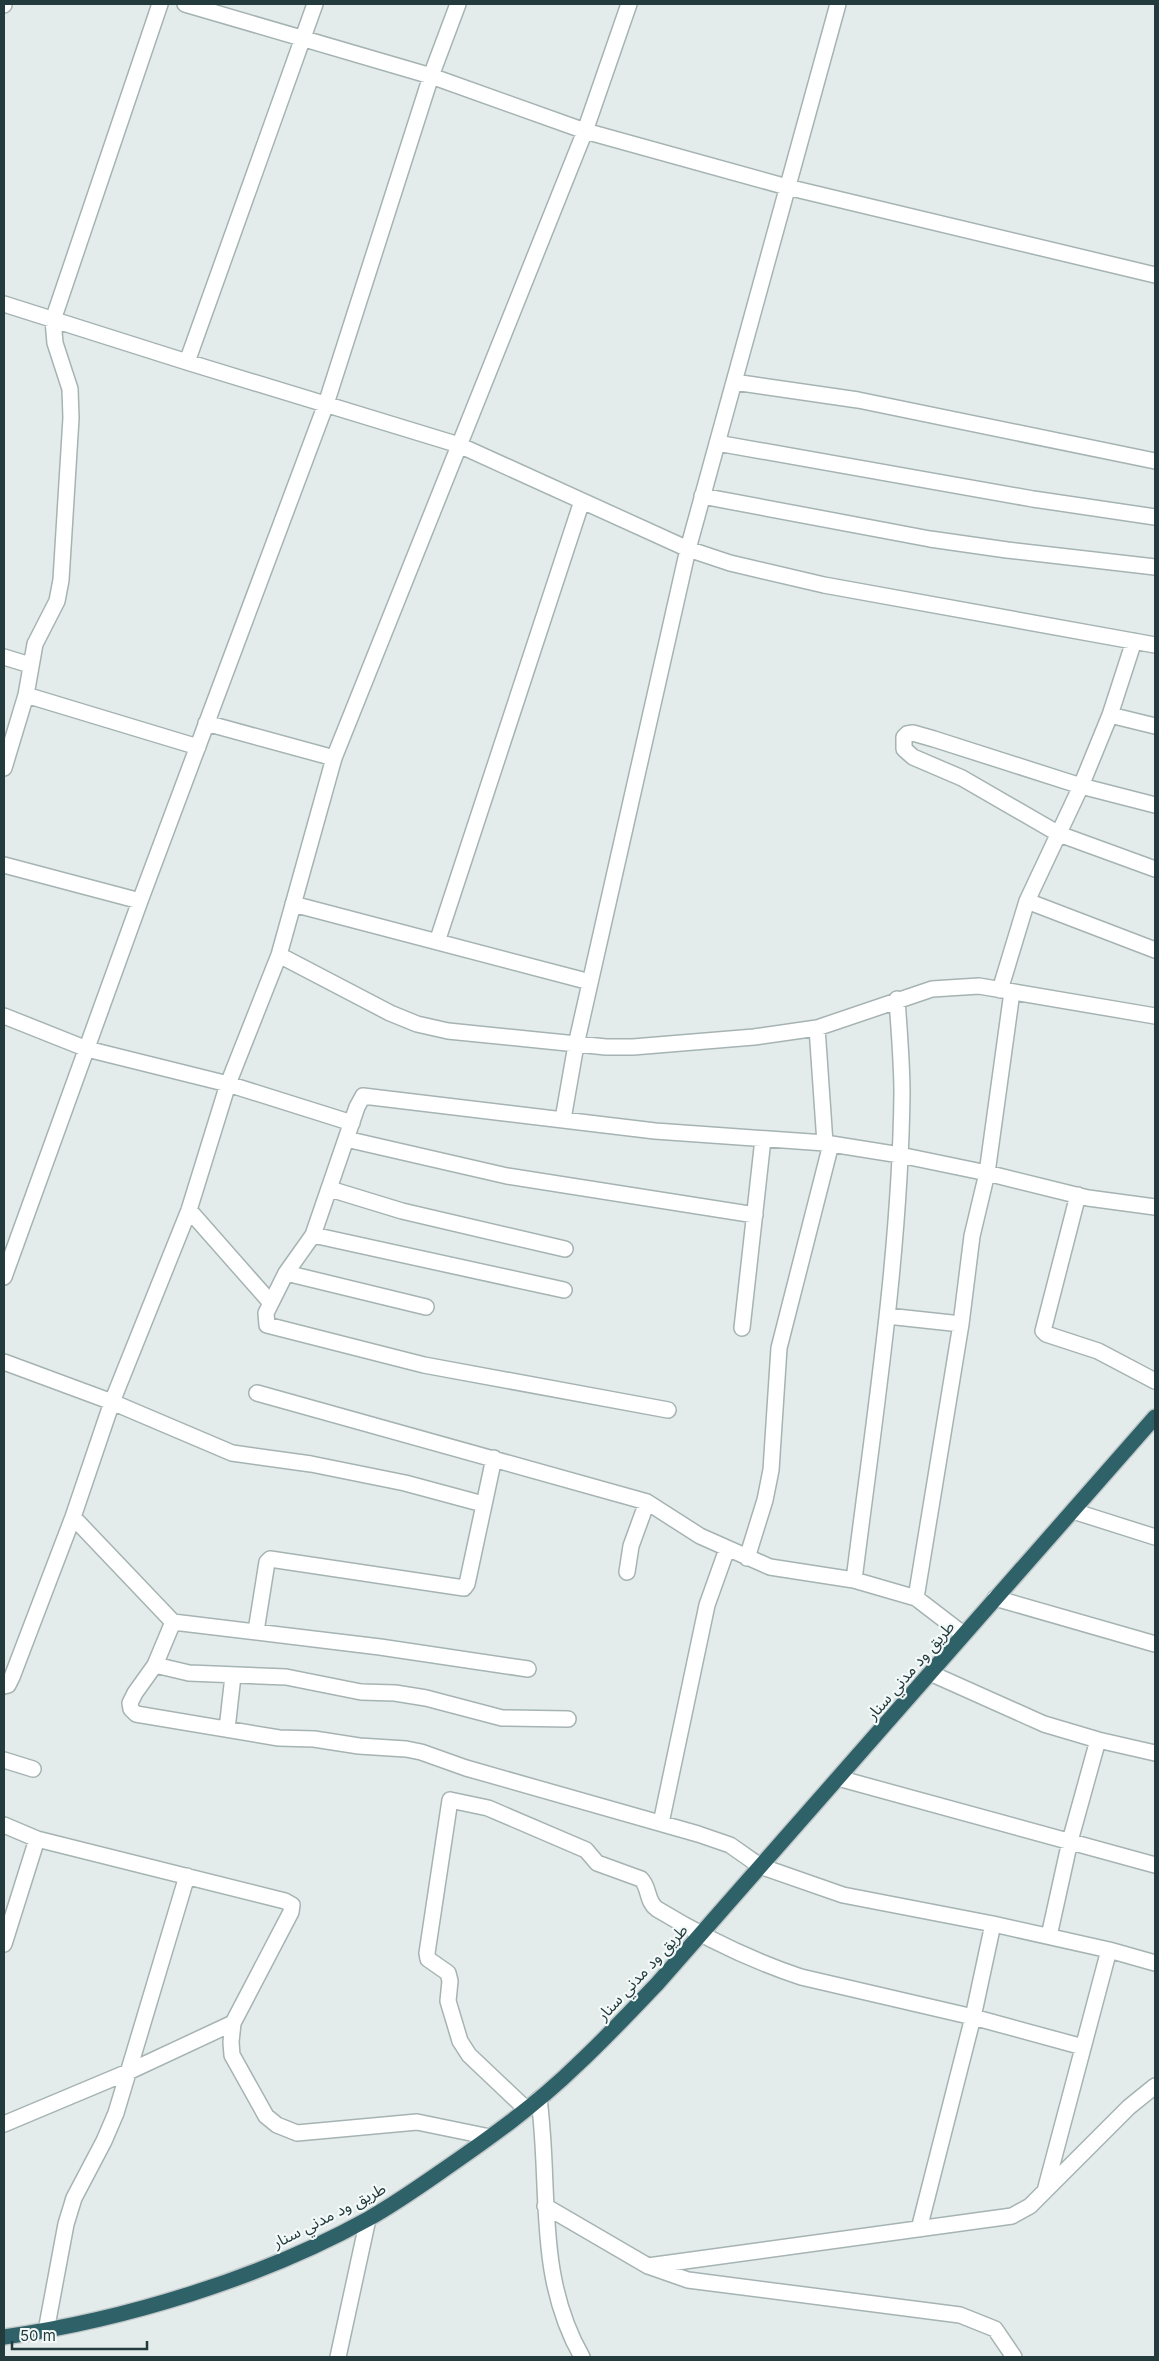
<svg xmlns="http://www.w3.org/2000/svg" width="1159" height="2361" font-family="Inter,'Noto Sans Arabic',sans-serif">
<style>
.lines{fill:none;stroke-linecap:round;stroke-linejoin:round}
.minor-casing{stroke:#a6b3b3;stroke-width:18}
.highway-casing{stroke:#c1c8c9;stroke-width:18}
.minor{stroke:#fff;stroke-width:15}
.highway{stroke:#2f6169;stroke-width:15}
.labels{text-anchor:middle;stroke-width:4.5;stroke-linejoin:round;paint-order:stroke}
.street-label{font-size:16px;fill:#233b3d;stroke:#f3f9f8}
</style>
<rect width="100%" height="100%" fill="#e3eceb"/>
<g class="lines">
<g class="minor-casing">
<path id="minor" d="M185,4l246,72 154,55 202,56 368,88
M4,5v-1
M4,304l183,58 272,83 229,104 42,14 94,22 331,60
M187,362l128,-358
M734,382l124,18 297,61
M717,443l316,56 122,18
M702,496l228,43 77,11 148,17
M4,657l26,8
M26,695l172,52
M1110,715l45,11
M206,723l128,35
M4,768l22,-73 9,-51 22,-43 4,-21 10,-162 -1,-29 -15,-46 -2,-23 107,-316
M1155,805l-74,-19 -147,-47 -21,-6 -6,1 -3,3v12l9,8 49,21 97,56 96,35
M4,865l136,36
M1027,901l128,49
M293,904l297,78
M437,942l145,-441
M279,955l111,58 27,11 31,7 158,16h27l121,-10 63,-9 115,-39 47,-3 176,30
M1000,990l27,-89 54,-115 29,-71 24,-74
M4,1016l83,33 141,35 124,39
M817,1028l8,115
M563,1119l13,-74 112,-496 150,-545
M346,1139l161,37 248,39
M330,1189l72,22 163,38
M1078,1195l-35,136 3,3 52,17 57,30
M189,1210l82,93
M313,1235l251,55
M286,1273l140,34
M4,1277l136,-376 186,-497 105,-328 27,-72
M887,1316l74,8
M742,1328l21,-189
M4,1362l108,40 120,51 79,11 94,19 78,21
M257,1393l390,109 53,34 70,31 84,13 62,18
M668,1410l-244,-45 -157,-40 -1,-12 20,-40 27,-38 44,-128 6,-11 292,35 170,12 75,12 87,18 101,25 67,9
M1073,1511l82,26
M73,1517l100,105 207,25 148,22
M747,1558l18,-58 6,-30 8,-122 52,-204
M627,1572l4,-26 16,-44
M854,1580c20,-161 46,-324 48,-486 0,-32 -3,-64 -5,-95
M995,1598l160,46
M173,1622l-18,43 -20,28 -5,10 1,6 5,5 143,24 35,1 45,7 47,3 15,3 45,16 232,66 32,11 30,21 83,29 150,29 116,26 46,13
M256,1631l11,-69 3,-3 194,29 3,-4 27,-126
M963,1634l-47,-36 45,-274 11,-88 15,-63 25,-181
M155,1665l34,8 97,4 75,15 34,1 31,5 76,20 66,1
M930,1673l114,51 54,16 57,13
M4,1686l4,-1 4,-8 61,-160 39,-115 77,-192 39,-126 51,-129 55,-197 251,-627 44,-127
M227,1729l6,-53
M4,1760l29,9
M838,1778l317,87
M661,1823l46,-218 20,-56
M4,1825l33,14 248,62 7,4 -1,7 -58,111 -2,19 1,13 34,61 11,9 20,8 120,-11 73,15
M1049,1936l21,-95 28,-101
M4,1944l33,-105
M539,2099c12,89 -4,176 43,258
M526,2109l-57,-54 -9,-14 -12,-40 2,-20 -2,-8 -20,-14 -1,-6 23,-153 38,8 98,42 11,13 44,16c9,9 5,22 16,30 46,28 93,51 144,68l172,40 110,30
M4,2124l124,-52 105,-49
M1045,2191l64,-241
M545,2206l103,60 40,14 272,35 35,14 19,28
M919,2229l54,-212 20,-93
M648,2266l364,-50 18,-10 99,-99 26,-21
M46,2331l20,-107 8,-26 30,-57 12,-28 71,-237
M338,2357l30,-138"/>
</g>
<g class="highway-casing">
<path id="highway" d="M4,2337c120,-17 258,-59 364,-118 25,-14 48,-30 71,-46 48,-33 96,-67 138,-108 28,-26 54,-54 80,-81l498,-567"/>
</g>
<use href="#minor" class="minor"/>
<use href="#highway" class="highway"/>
</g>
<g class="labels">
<g class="street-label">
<text transform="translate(910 1670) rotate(-49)" y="6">طريق ود مدني سنار</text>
<text transform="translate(642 1972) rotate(-47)" y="6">طريق ود مدني سنار</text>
<text transform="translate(329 2215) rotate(-27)" y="6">طريق ود مدني سنار</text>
</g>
</g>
<rect width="1159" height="2361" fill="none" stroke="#233b3d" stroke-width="10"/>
<path d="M12 2341v8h135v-8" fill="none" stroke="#233b3d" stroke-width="2.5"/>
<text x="20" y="2341" font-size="15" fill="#233b3d" stroke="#f3f9f8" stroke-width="4" paint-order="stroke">50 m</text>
</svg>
